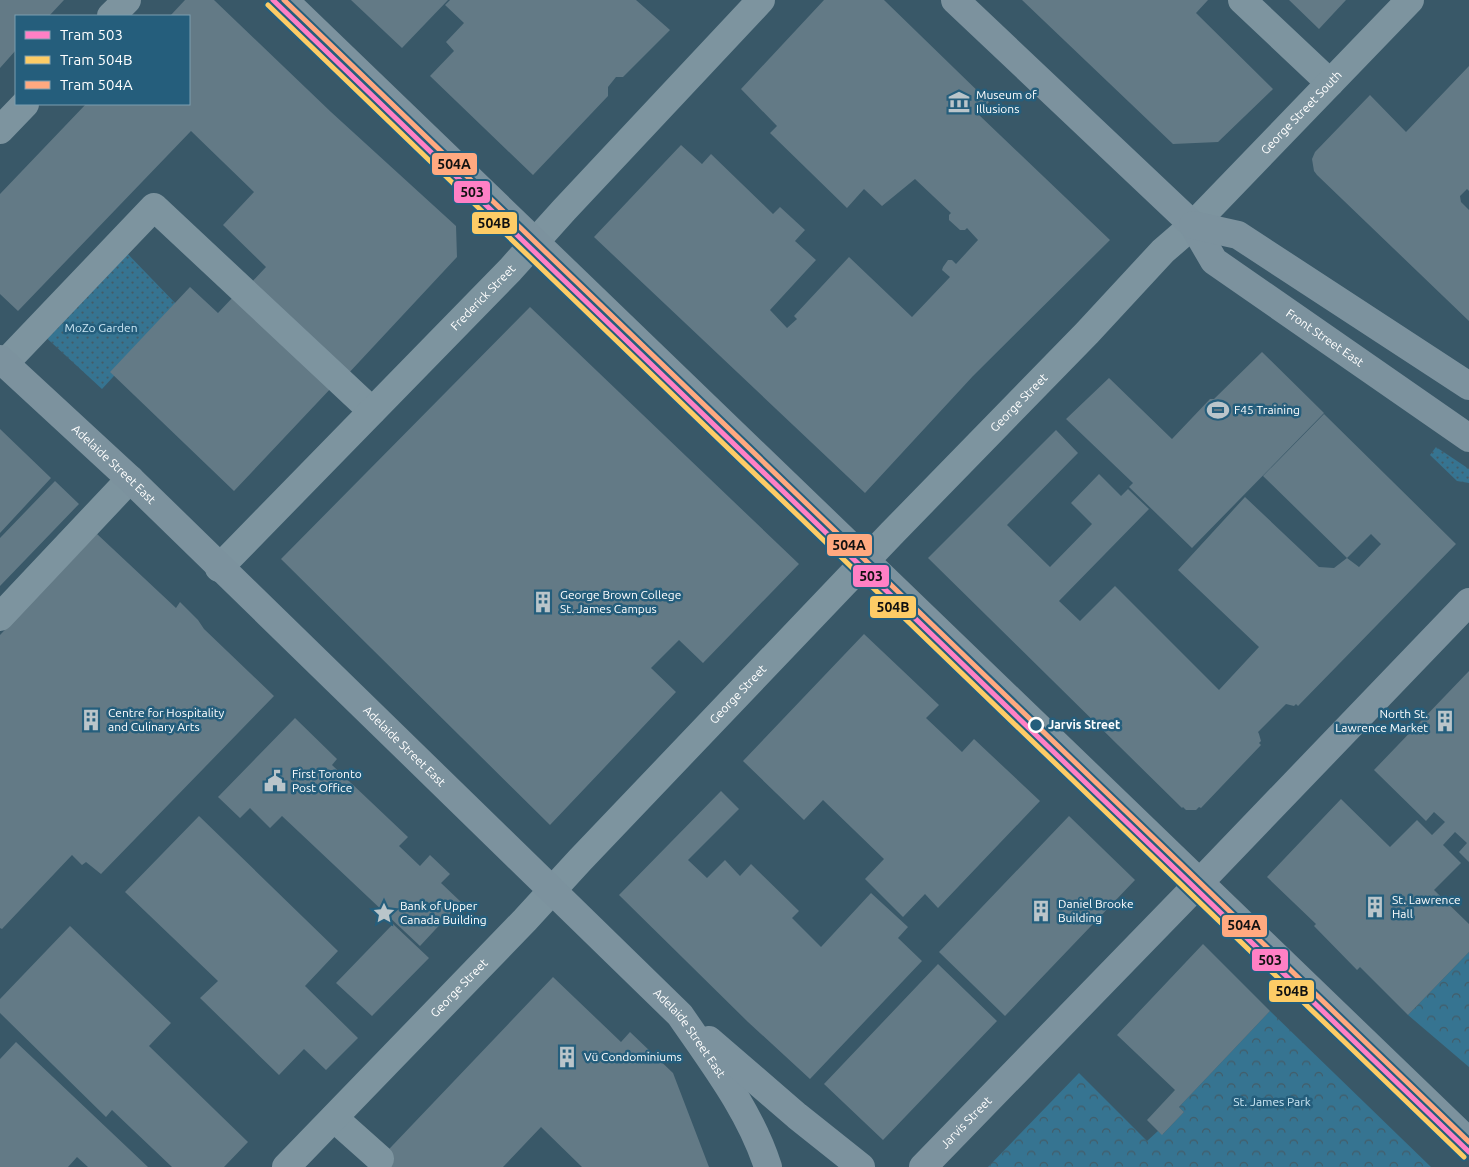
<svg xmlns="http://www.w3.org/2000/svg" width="1469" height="1167" font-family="Ubuntu,sans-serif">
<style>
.grass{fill:url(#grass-dots)}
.park{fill:url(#park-crowns)}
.building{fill:#637a86}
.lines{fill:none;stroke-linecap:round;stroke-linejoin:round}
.minor{stroke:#7d949f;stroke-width:28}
.major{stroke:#7c929e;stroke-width:28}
.tram-1-casing{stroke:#255e7c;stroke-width:9}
.tram-2-casing{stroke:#255e7c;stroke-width:9}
.tram-3-casing{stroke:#255e7c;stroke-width:9}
.tram-1{stroke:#ff80c5;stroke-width:5}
.tram-2{stroke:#fdcc66;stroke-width:5}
.tram-3{stroke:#ffa980;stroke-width:5}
.stop-dot{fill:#255e7c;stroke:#fff;stroke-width:2.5}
.labels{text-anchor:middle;stroke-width:5;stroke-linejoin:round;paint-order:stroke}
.poi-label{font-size:12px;fill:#fff;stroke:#255e7c;text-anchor:start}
.street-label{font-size:12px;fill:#fff;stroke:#255e7c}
.park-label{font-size:12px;fill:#cce7f4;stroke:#255e7c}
.stop-label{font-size:12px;font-weight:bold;fill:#fff;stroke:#255e7c;text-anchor:start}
.line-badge{stroke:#255e7c;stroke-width:2}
.pale-badge-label{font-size:14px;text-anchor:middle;font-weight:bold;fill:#111}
</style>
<defs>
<pattern id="grass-dots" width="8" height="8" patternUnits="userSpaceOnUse" patternTransform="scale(1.25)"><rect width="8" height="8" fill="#367491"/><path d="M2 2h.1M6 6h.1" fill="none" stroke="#435c68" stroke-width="1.8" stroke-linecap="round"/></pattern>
<pattern id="park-crowns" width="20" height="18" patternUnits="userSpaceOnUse" patternTransform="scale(1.25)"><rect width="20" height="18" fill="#367491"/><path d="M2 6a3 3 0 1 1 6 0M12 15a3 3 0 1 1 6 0" fill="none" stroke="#435c68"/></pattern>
</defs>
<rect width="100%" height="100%" fill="#395868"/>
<path class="grass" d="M122,248l56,58 -76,83 -62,-57z
M1436,447l33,22v14l-12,-2 -27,-26z"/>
<path class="park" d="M1469,952v115l-61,-52z
M1270,1011l161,156h-443l91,-94 68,68 11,-10 5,3 21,-22 -5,-5z"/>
<path class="building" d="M0,0h64l-15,16h-33v34l-16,18z
M185,0h29l117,112 125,114 1,31 -111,119 -97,-91 17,-18 -43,-42 31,-33 -63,-61 -173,180 -18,-17v-100l86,-90h103v-88h-19z
M351,0h97l-46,48z
M450,0h186l34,30 -47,47h-7l-8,10v9l-75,79 -103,-99 24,-25 -8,-9 18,-19 -19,-18z
M824,0h60l105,102 -11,12 132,126 -137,136 -108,117 -271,-256 87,-92 21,19 9,-10 62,60 7,-7 25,23 -10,11 21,19 -46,50 17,18 10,-9 -3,-3 55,-59 63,60 38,-40 -8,-7 1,-3 5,-7h4l4,4 22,-24 -11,-12 -2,2h-5l-11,-10v-5l2,-2 -36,-34 -33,27 -18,-17 -17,19 -77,-75 7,-7 -36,-37z
M1022,0h186l-12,13 77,76 -55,53 -45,2z
M1289,0h57l-27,29z
M1469,66v125l-2,-2 -7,7 1,6 8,8v111l-152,-146 -3,-4 -2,-12 3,-7 55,-57 36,37z
M190,287l28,26 16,-17 99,90 -99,105 -124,-119z
M530,307l269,257 -96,99 -24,-23 -28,28 25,24 -126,133 -269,-266z
M1262,352l62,61 -132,135 -63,-61 4,-4 -67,-64 43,-41 63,61 38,-40h4z
M1324,414l132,130 -158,162 -2,-2 -2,2 -8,-2 -28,28 1,2 2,7 -2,2 2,2 -60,63 -2,-1 -3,3h-10l-3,-3 -1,1 -254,-250 128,-128 22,23 -71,72 43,42 42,-43 -21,-21 28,-29 22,22 7,-7 21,20 -90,92 21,20 35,-35 104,104 40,-43 -81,-77 67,-73 74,70 15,1 13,-10 12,9 22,-23 -10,-10 -24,24 -84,-82z
M0,429l51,49 -51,55z
M55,481l24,23 -79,82v-48z
M97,534l79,74 4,-6 18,18 6,9 70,67 -173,178 -15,-12 -4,3 -10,-10 -70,74 -2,-1v-293z
M864,634l75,71 -13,13 36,34 12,-13 66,62 -102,107 -13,-14 -22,23 -38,-38 19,-20 -61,-59 -19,20 -61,-59z
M1469,671v191l-10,-10 8,-9 -12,-11 -12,13 18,18 -27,27 35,34v28l-61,63 -48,-48 -3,3 -43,-44 2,-2 -49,-47 74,-78 49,48 27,-27 15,15 13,-13 -11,-10 -8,9 -52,-51z
M295,718l42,41 -5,6 76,72 -9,9 21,20 10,-11 20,19 -9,9 20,19 -41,44 -138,-130 -12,12 -20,-20 -10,10 -22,-21z
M721,791l18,18 -51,51 19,18 18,-18 15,16 11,-12 48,47 -7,7 29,29 50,-54 37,34 -10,11 24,23 -112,118 -62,-57 -129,-127z
M199,816l139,135 -33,35 53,52 -32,32 -22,-21 -25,26 -79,-77 18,-17 -93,-89z
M1069,816l66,64 -130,136 -66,-64z
M393,924l36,34 -57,58 -36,-33z
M70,926l101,97 -22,23 99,96 -24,25h-52l-60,-57 -6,7 -106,-104v-14z
M1203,944l67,67 -91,96 5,5 -22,23 -15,-15 28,-30 -58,-55z
M938,964l59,57 -114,119 -59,-56z
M553,977l68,65 9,-10 43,41 36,94h-127l-41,-40 -38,40h-131z
M16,1042l132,125h-60l-11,-10 -9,10h-68v-108z"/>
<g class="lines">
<g class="minor">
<path d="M1242,0l88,83"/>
<path d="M111,16l16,-16"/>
<path d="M0,130l25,-26"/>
<path d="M5,363l149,-156 218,204"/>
<path id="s1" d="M219,568l291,-298 54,-60 197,-210"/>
<path d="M0,617l130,-138"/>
<path d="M334,1118l46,41"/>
<path id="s2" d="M286,1167l239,-247 55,-60 312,-327 195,-200 76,-82 30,-26 217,-225"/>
</g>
<g class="major">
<path d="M284,0l1185,1142"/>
<path id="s3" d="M955,0l238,225 21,36 255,177"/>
<path d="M1193,225l45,10 231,151"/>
<path id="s4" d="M0,359l130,120 550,536c33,48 70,96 88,152"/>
<path d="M709,1040l88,76 64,51"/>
<path id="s5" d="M923,1167l277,-285 269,-280"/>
</g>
<g class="tram-1-casing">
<path id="tram-1" d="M273,0l1196,1152"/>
</g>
<g class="tram-2-casing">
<path id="tram-2" d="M268,5l1196,1152"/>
</g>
<g class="tram-3-casing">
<path id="tram-3" d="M284,0l1185,1142"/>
</g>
<use href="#tram-1" class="tram-1"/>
<use href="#tram-2" class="tram-2"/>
<use href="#tram-3" class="tram-3"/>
</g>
<defs>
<g id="museum-bare" transform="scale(1.725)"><path d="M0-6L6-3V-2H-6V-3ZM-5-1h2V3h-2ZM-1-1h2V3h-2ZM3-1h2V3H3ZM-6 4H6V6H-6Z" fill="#bac5ca" stroke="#255e7c" stroke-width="2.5" paint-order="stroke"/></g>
<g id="stadium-bare" transform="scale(1.725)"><path d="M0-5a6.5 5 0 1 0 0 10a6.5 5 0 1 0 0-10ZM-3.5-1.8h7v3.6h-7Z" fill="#bac5ca" stroke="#255e7c" stroke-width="2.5" paint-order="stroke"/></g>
<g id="building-bare" transform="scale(1.725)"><path d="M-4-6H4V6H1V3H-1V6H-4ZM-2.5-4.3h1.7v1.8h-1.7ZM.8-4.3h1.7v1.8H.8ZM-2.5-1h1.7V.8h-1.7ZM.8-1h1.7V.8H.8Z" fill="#bac5ca" stroke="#255e7c" stroke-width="2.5" paint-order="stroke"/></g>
<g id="civic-bare" transform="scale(1.725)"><path d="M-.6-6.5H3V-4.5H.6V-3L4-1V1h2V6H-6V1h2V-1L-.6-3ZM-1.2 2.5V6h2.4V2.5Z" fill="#bac5ca" stroke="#255e7c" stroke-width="2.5" paint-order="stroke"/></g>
<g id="sight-bare" transform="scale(1.725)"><path d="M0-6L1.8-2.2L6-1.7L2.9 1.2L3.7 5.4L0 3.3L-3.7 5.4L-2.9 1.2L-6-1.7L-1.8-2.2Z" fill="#bac5ca" stroke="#255e7c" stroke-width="2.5" paint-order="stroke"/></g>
</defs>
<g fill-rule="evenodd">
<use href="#museum-bare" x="959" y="102"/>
<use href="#stadium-bare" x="1218" y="410"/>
<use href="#building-bare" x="543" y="602"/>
<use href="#building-bare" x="91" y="720"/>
<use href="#building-bare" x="1445" y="721"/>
<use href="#civic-bare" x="275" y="781"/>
<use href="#building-bare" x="1375" y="907"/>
<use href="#building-bare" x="1041" y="911"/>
<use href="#sight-bare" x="384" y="913"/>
<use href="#building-bare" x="567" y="1057"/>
</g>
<circle class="stop-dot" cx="1036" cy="725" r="7"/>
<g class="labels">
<g class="poi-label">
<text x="976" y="99">Museum of<tspan x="976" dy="14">Illusions</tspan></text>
<text x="1234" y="414">F45 Training</text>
<text x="560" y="599">George Brown College<tspan x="560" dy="14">St. James Campus</tspan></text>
<text x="108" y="717">Centre for Hospitality<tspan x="108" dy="14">and Culinary Arts</tspan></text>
<text x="1428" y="718" text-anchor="end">North St.<tspan x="1428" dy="14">Lawrence Market</tspan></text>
<text x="292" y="778">First Toronto<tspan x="292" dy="14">Post Office</tspan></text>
<text x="1392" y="904">St. Lawrence<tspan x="1392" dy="14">Hall</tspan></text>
<text x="1058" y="908">Daniel Brooke<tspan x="1058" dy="14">Building</tspan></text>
<text x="400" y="910">Bank of Upper<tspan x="400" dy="14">Canada Building</tspan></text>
<text x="584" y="1061">Vü Condominiums</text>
</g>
<g class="street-label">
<text dy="4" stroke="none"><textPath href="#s2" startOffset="1464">George Street South</textPath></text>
<text dy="4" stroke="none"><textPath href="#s1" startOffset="378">Frederick Street</textPath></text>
<text dy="4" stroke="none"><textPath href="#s3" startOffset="504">Front Street East</textPath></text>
<text dy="4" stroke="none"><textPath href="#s2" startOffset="1059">George Street</textPath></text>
<text dy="4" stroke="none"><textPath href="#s4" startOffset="155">Adelaide Street East</textPath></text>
<text dy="4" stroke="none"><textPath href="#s2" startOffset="654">George Street</textPath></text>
<text dy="4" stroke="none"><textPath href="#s4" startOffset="560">Adelaide Street East</textPath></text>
<text dy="4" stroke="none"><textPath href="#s2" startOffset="249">George Street</textPath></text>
<text dy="4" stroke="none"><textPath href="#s4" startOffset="965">Adelaide Street East</textPath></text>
<text dy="4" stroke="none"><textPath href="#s5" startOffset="62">Jarvis Street</textPath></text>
</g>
<g class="park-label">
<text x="101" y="332">MoZo Garden</text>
<text x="1272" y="1106">St. James Park</text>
</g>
<g class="stop-label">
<text x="1048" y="729">Jarvis Street</text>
</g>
</g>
<g class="line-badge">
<rect x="431" y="152" width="47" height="24" rx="5" fill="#ffa980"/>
<rect x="453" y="180" width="38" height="24" rx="5" fill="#ff80c5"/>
<rect x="471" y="211" width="47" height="24" rx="5" fill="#fdcc66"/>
<rect x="826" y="533" width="47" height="24" rx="5" fill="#ffa980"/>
<rect x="852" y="564" width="38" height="24" rx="5" fill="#ff80c5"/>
<rect x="869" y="595" width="48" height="24" rx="5" fill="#fdcc66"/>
<rect x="1221" y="914" width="47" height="24" rx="5" fill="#ffa980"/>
<rect x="1251" y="948" width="38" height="24" rx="5" fill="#ff80c5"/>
<rect x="1268" y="979" width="47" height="24" rx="5" fill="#fdcc66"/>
</g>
<g class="pale-badge-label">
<text x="454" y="169">504A</text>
<text x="472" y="197">503</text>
<text x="494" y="228">504B</text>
<text x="849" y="550">504A</text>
<text x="871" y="581">503</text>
<text x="893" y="612">504B</text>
<text x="1244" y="930">504A</text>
<text x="1270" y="965">503</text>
<text x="1292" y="996">504B</text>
</g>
<rect x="15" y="15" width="175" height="90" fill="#255e7c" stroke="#7c9eb0"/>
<rect x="25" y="31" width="25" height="8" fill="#ff80c5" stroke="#7c9eb0"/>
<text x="60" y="40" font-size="15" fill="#ffffff">Tram 503</text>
<rect x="25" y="56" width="25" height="8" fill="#fdcc66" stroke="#7c9eb0"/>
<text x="60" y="65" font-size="15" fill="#ffffff">Tram 504B</text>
<rect x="25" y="81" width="25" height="8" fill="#ffa980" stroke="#7c9eb0"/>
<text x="60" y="90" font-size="15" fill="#ffffff">Tram 504A</text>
</svg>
